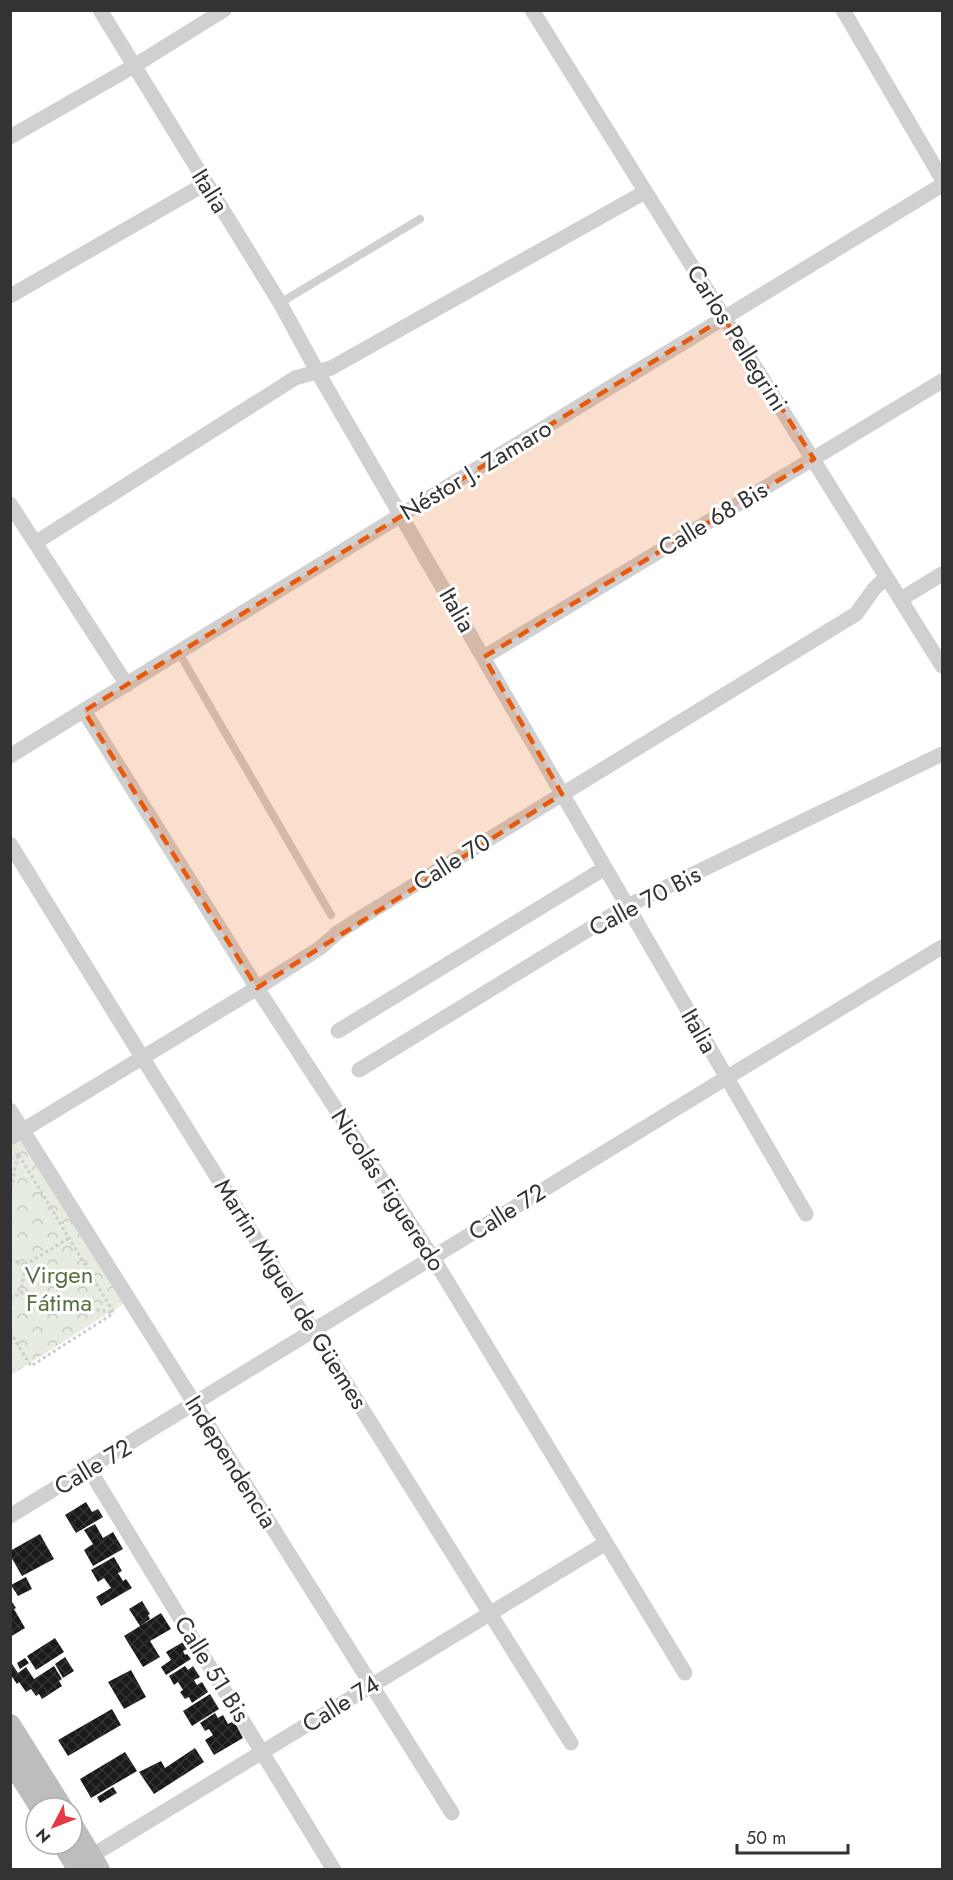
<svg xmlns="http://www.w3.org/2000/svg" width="953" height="1880" font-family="Jost,sans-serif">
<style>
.park{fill:url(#park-crowns)}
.building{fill:url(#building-cross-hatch)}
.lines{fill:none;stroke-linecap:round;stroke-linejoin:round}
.path{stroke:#cdcdcd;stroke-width:3;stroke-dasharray:3 3;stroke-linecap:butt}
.lane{stroke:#d0d0d0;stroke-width:8}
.street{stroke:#d0d0d0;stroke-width:15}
.secondary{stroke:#bdbdbd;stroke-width:22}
.marked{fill:#e8590c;fill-opacity:0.2;stroke:#e8590c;stroke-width:4.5;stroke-dasharray:12 8;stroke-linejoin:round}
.labels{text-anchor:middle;stroke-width:6;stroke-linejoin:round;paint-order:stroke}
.street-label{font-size:24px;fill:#333;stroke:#fff}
.park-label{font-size:24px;fill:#56703f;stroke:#fff}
</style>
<defs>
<pattern id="park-crowns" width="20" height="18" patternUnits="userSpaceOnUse" patternTransform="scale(1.5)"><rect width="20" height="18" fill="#e6ecdf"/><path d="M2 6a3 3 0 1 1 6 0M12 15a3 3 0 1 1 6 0" fill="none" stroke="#c6cbc0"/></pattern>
<pattern id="building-cross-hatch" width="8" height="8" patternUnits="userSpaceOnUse" patternTransform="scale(1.5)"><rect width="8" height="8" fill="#1a1a1a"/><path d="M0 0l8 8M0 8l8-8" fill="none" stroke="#333"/></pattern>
</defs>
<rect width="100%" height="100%" fill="#fff"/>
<path class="park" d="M21,1138l102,166 -112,71 -1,-231z"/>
<path class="building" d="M86,1502l6,10 6,-3 5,8 -27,16 -11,-18z
M95,1524l8,14 10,-6 10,17 -30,17 -9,-16 9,-6 -9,-14z
M40,1534l14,25 -32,17 -12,-21v-4z
M114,1557l8,14 -4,2 5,8 3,-2 6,9 -31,18 -5,-9 15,-9 -7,-10 -6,4 -7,-12z
M26,1577l6,12 -14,7 -7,-11z
M10,1599l6,9 -2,1 11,19 -15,9z
M142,1601l8,13 -2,1 2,4 -10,7 -11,-17z
M161,1613l10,16 -21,12 10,16 -17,10 -19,-31z
M55,1638l9,14 -28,18 -9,-14z
M183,1642l4,7 -4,2 2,4 2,-1 4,5 -25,16 -5,-8 10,-7 -5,-8z
M65,1657l9,14 -11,7 -8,-14z
M25,1658l4,5 -9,6 -3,-6z
M12,1664l6,9 8,-6 8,12 20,-13 8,13 -3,2 3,5 -20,13 -3,-5 -3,2 -5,-7 -5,3 -7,-10 -2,2 -7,-10v-9z
M185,1666l3,4 5,-4 7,11 -6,3 3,5 5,-3 6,10 -16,11 -3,-6 -4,2 -5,-7 3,-2 -5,-8 -4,3 -5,-9z
M131,1670l15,27 -22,12 -16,-27z
M210,1694l9,15 -27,17 -9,-15z
M112,1709l9,16 -53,31 -10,-16z
M215,1713l3,5 5,-3 5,9 6,-3 9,17 -29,17 -9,-15 8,-5 -4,-6 -4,2 -5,-8z
M195,1748l9,14 -50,32 -15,-22 22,-11 4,7z
M125,1752l12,19 -46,27 -11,-19z
M113,1787l4,6 -17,10 -3,-6z"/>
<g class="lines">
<path class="path" d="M19,1155l95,158
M10,1158l8,-4
M10,1194l8,-40
M10,1259l15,6 -4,28
M25,1265l44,-27
M10,1299l11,-6 92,20
M10,1332l21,34 83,-53"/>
<path class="lane" d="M280,303l140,-84
M179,653l152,262"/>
<path class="street" d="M100,10l180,293 37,68 489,843
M532,10l410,656
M843,10l99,169
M10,137l124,-71 90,-56
M10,296l195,-112
M10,504l117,181
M35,543l260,-165 36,-10 314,-176
M901,599l41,-25
M484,657l458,-276
M84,711l173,277 176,270 252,415
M10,756l391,-241 541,-330
M10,844l132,213 429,686
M338,1031l267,-163
M359,1070l268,-164 315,-152
M10,1110l442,703
M10,1138l247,-150 63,-40 17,-15 25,-16 494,-303 18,-25 12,-12
M89,1469l245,401
M10,1516l716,-438 216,-131
M83,1861l523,-318"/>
<path class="secondary" d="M10,1725l52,83
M10,1759l31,49
M72,1825l27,45
M63,1844l16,26"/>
</g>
<path class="marked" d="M724,318l90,141 -330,198 78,137 -305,194 -173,-277z"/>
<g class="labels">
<g class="street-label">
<text transform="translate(210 191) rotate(58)" y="8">Italia</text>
<text transform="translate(737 338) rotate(58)" y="8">Carlos Pellegrini</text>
<text transform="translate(476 470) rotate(-31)" y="8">Néstor J. Zamaro</text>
<text transform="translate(713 519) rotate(-31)" y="8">Calle 68 Bis</text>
<text transform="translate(457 610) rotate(60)" y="8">Italia</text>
<text transform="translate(452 862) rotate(-32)" y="8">Calle 70</text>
<text transform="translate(645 901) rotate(-28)" y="8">Calle 70 Bis</text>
<text transform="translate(699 1031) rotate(60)" y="8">Italia</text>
<text transform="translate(388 1190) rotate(57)" y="8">Nicolás Figueredo</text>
<text transform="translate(507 1212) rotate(-32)" y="8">Calle 72</text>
<text transform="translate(291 1294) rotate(58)" y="8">Martin Miguel de Güemes</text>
<text transform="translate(231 1462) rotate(58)" y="8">Independencia</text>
<text transform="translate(93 1467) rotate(-31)" y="8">Calle 72</text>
<text transform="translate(212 1669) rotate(58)" y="8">Calle 51 Bis</text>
<text transform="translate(341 1704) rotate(-32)" y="8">Calle 74</text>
</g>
<g class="park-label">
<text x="59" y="1283">Virgen<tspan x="59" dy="28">Fátima</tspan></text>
</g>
</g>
<rect width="953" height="1880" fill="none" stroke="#333333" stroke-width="24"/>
<g transform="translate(54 1826) rotate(228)"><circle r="28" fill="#ffffff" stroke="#adadad" stroke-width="1.5"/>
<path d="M0-4.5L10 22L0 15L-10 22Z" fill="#e63946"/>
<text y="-9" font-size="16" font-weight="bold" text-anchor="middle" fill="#333333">N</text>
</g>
<path d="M737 1844v9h111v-9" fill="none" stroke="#333333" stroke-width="3"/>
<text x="746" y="1844" font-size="18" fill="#333333" stroke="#ffffff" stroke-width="4.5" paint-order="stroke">50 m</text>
</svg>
